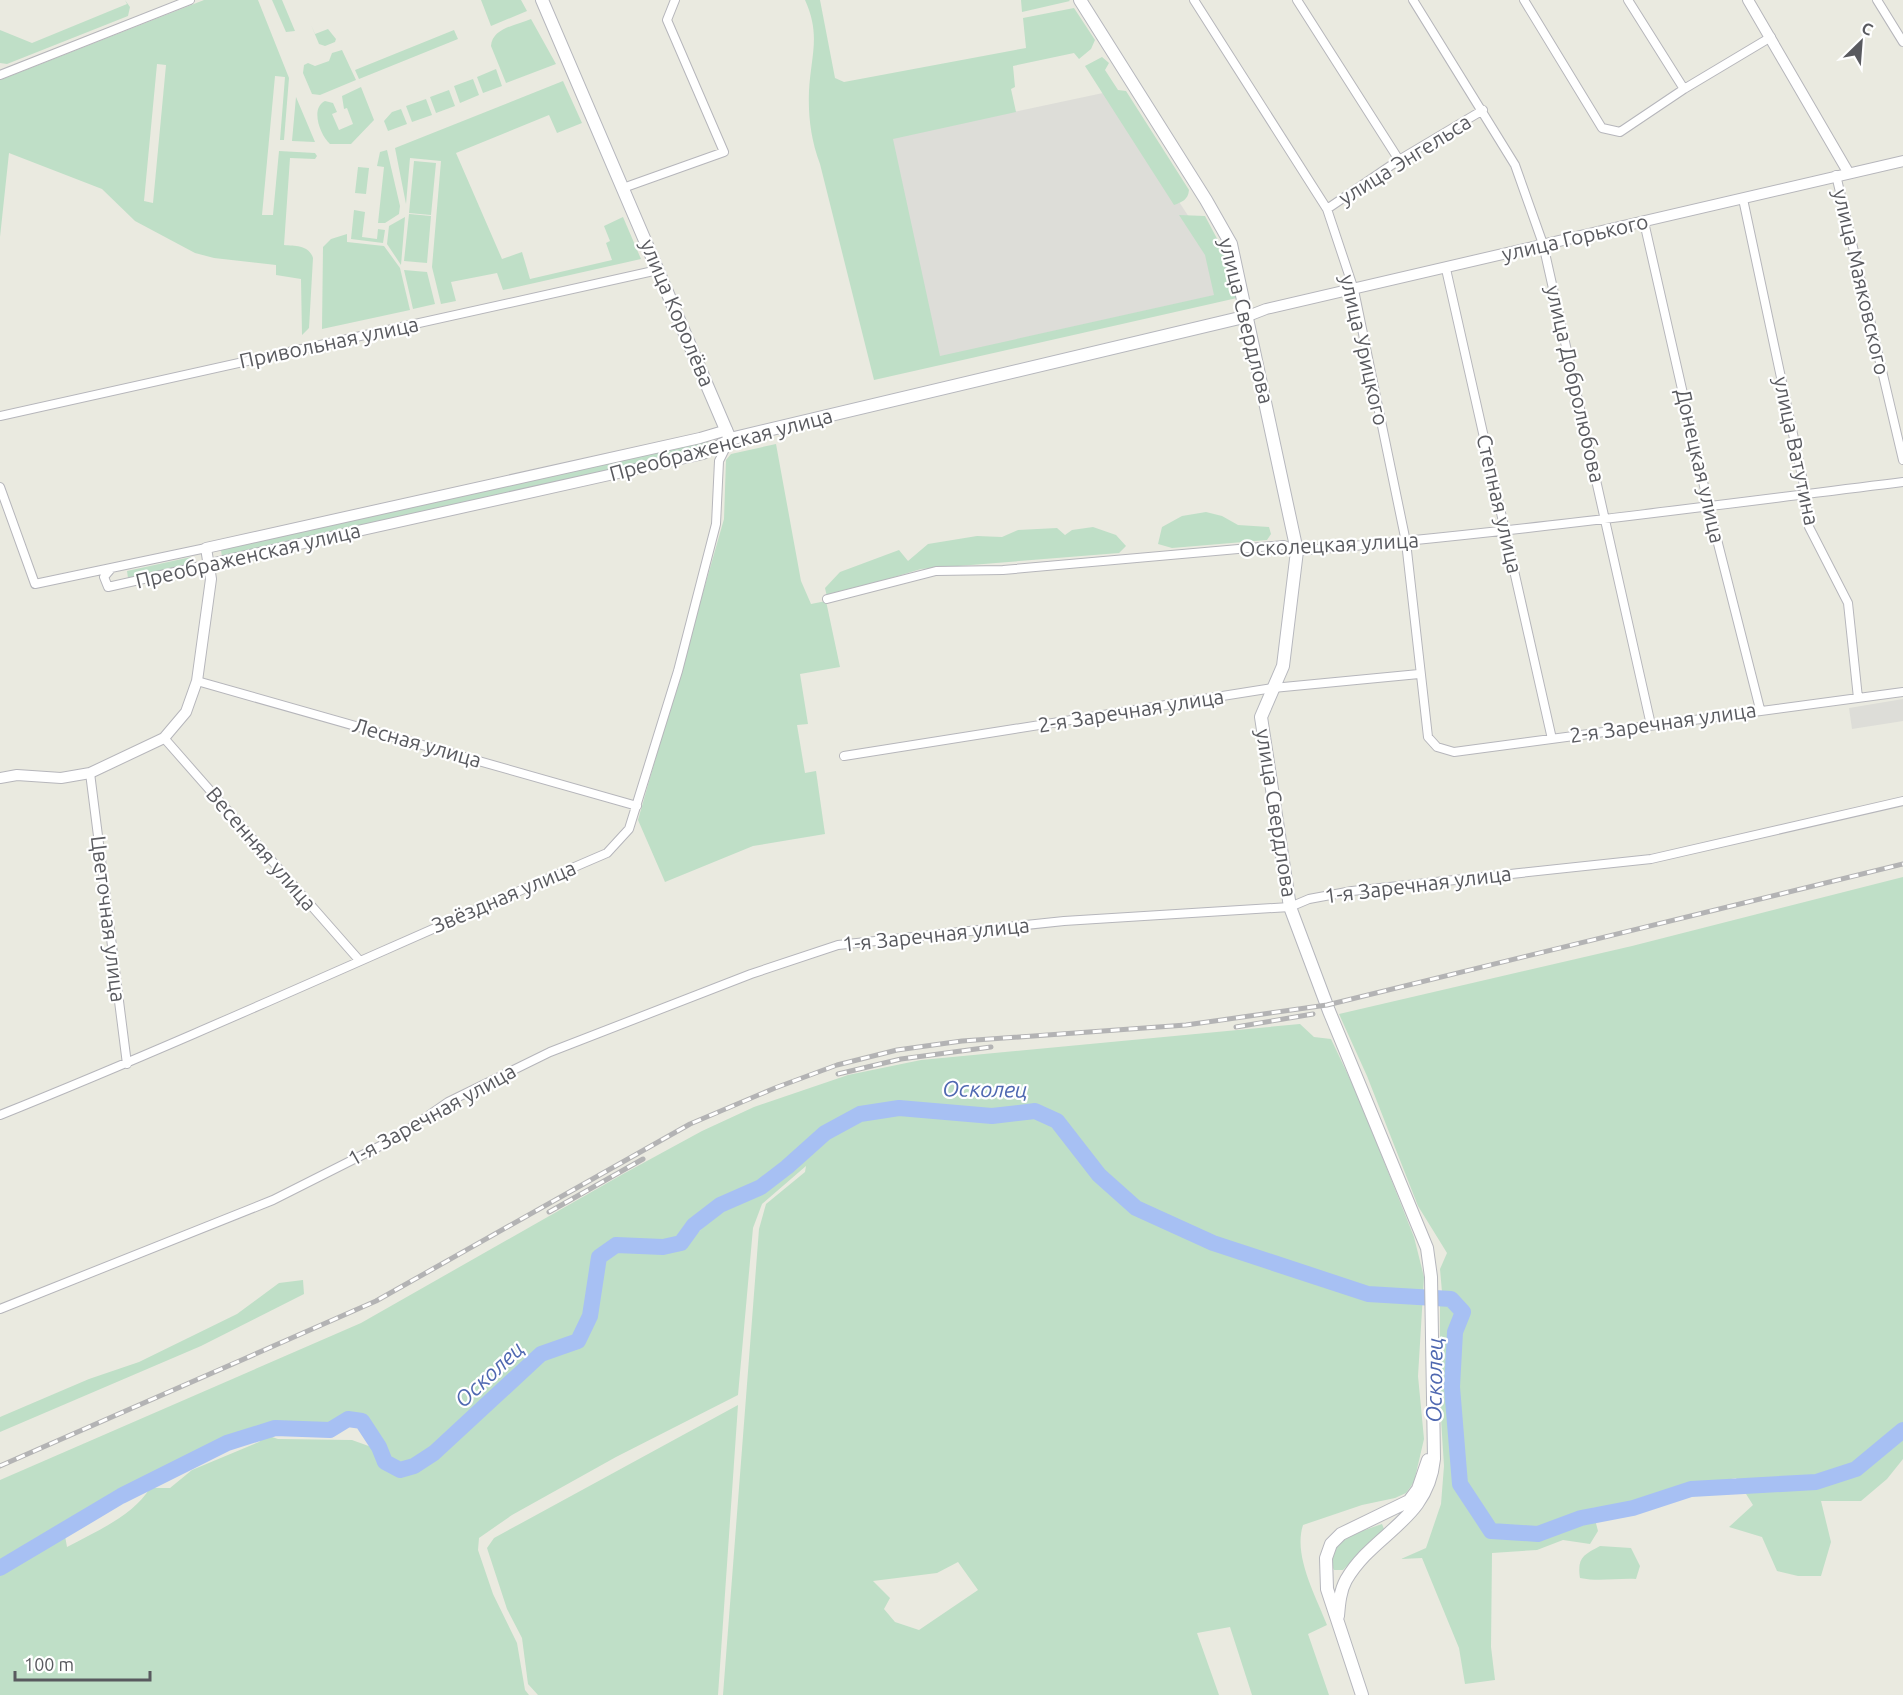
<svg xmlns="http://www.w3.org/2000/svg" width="1903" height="1695" font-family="Ubuntu,sans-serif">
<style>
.industrial{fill:#ddddd8}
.green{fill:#bfdfc7;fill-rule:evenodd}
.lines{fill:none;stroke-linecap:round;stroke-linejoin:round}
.river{stroke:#a7c0f3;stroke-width:16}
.minor-casing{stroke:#b6b6bb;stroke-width:10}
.tertiary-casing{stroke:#b6b6bb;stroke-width:12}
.secondary-casing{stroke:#b6b7bd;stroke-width:14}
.minor{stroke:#fff;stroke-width:8}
.tertiary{stroke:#fff;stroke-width:10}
.secondary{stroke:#fff;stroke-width:12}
.rail-casing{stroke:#b3b3b4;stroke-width:5}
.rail{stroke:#fff;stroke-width:3;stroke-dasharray:9;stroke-linecap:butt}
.labels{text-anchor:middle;stroke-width:4.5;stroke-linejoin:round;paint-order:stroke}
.street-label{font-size:21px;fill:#595a5f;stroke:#fff}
.water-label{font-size:22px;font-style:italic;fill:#4f68b1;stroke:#fff}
</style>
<rect width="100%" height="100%" fill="#eaeae0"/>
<path class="industrial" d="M1103,93l6,1 102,157 12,49 -284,64 -48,-226z
M1903,699v22l-51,8 -3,-21z"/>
<path class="green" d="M125,0l5,7 -2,9 -121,48 -7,-1v-33l32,13 95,-39z
M204,0h54l31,78 -5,62h-4l5,-63 -10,-1 -13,139h11l6,-64 36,2 2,3 -2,3 -25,-1 -6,87c11,1 25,0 29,13l-4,70 -7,7 -1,-56 -25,-4v-10l-62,-7 -19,-5 -60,-32 -33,-32 -93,-36 -9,84v-157zM157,64l9,1 -13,138 -9,-2z
M272,0h10l13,31 -9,1z
M481,0h40l6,11 -36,15z
M805,0h15l15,78 9,4 182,-34 -3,-30 51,-10 21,32 -4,9 -12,10 -5,-6 -61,13 2,21 -4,2 5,23 -123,27 47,217 274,-61 -9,-40 -26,-40 26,1 17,32 15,50 -363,82 -54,-216c-9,-24 -12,-47 -11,-73 2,-36 12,-56 -4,-91z
M1021,0h48l1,1 -48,11z
M531,19l25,45 -50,19 -15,-37c1,-18 26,-21 40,-27z
M311,25l4,9 13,-5 8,10 -1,3 -10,4 -6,-2z
M454,30l4,9 -99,40 -4,-9z
M342,50l14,30 -36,15 -8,-1 -9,-21 1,-8 4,-2 7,3 14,-5 3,-8z
M1102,57l7,6 -4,7 13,20 8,1 63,99c-1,10 -7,12 -15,15l-89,-139z
M496,69l6,17 -19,7 -6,-16z
M473,79l6,16 -19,8 -6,-17z
M563,81l19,42 -25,10 -8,-18 -93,38 46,106 20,-7 8,27 82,-19 -6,-17 4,-2 -6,-15 19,-9 18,42 -138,31 -6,-17 -46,9 5,19 -15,3 -9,-37 9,-106 -31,-3 -4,46 -11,-56z
M361,87l13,33 -23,24h-21c-10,-9 -20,-36 -5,-43l8,2 4,9 -5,2 7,16 14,-6 -6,-16 -3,1 -2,-13z
M449,90l6,16 -19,7 -6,-16z
M296,97l19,45 -23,-1z
M426,99l6,16 -20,7 -6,-16z
M401,109l6,15 -19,7 -4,-10 8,-9z
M387,150l13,56 -1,8 -14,9h-7l6,-56 -7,-1 3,-14z
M414,161l22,2 -5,52 -22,-2z
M358,167l11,1 -3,26 -11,-1z
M354,210l11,2 -3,25 15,2 1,-10 7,1 -2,13 -32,-4z
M409,214l22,2 -4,47 -23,-2z
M405,217l-4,48 -14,-21 2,-18z
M347,234v8l37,4 16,22 10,42 -88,19 1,-82 8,-8z
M404,270l23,2 8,32 -22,5z
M707,441l2,7 -487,110 -1,-8z
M776,444l25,137 10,23 15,-3 14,66 -40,7 8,50 -11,1 8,48 11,-2 9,63 -72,12 -88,36 -27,-62 86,-301 2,-59 5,-6z
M1206,512l16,4 16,9 31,2 2,7 -4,6 -95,8 -14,-4 4,-17 20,-11z
M1093,527l23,8 10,11 -7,7 -198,16 -94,28 -2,-9 15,-16 59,-22 9,11 20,-17 49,-8 25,1 16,-7 39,-2 8,7 7,-5z
M191,557l2,6 -65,15 -1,-7z
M1903,877v582l-16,20 -26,22h-40l10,41 -10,34h-23l-21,-5 -15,-34 -33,-10 24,-22 -17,-27 -47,9 -59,19 -38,2 6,23 -8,13 -27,-4 -26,10 -45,3 -1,94 4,33 -30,4 -6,-36 -37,-90 -21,1 25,-11 15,-44 3,-38 -4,-63v-98l10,-4 10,13 -8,17 -3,56 7,99 33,49 49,-9 -45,2 -28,-45 -8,-97 3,-53 8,-21 -16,-18 -10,-2 -2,-23 7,-16 -29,-47 -51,-130 -28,-62 293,-68z
M1300,1024l14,13 17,2 27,57 56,141 10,40 -6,99 6,63 -10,43 -8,11 -11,5 -33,7 -59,20c-10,31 13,71 24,100l-19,9 21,61h-77l-22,-68 -33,6 22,62h-496l36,-466 7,-25 39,-32 1,-6 -44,38 -9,24 -15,167 -122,62 -104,58 -33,23 -1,12 15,44 24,49 8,47 4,5h-529v-124l65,-35 2,11c28,-15 66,-31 83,-59h20l22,-18 67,-28 7,-7 12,4 74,1 25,9 6,16 18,8 15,-5 27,-18 100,-94 38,-14 12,-24 9,-59 14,-11 48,3 20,-5 40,-39 39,-18 42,-29 -10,-7 -36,29 -40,19 -29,22 -13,17 -15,3 -34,-3 -17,4 -13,11 -4,32 -7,27 -17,27 -30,11 -106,99 -21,14 -13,4 -14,-7 -6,-15 -17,-27 -15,-2 -18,10 -55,-3 -49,16 -53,29 -55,24 -118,71v-85l361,-157 262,-149 79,-43 52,-24 94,-32 73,-15zM958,1562l20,28 -59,40 -24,-8 -11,-13 6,-11 -17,-17 64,-8z
M303,1280l1,14 -103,52 -201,86v-15l89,-38 50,-17 98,-48 42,-31z
M738,1405l-20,290h-180l-10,-11 -6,-46 -15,-29 -20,-61 7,-10z
M1382,1524l2,5 -41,41h-9c-16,-27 31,-40 48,-46z
M1600,1546l31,2 9,18 -4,13c-20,-1 -37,3 -56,-1 -3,-20 3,-23 20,-32z"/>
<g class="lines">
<path class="river" d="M0,1568l121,-72 106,-53 48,-15 55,2 18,-11 14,2 17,26 6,15 15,8 14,-4 20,-13 107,-99 37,-13 12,-25 9,-59 17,-12 47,2 18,-4 13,-18 26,-20 41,-18 26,-20 38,-34 35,-19 39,-6 93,8 43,-5 22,10 42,54 37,33 77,35 155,51 83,5 12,13 -8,20 -3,55 8,97 31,47 47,3 43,-16 52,-10 58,-19 125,-7 40,-13 47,-39"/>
<g class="minor-casing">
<path id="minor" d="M1194,0l133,209 27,81 52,252 22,195 9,10 17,5 449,-60
M1297,0l102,160
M1413,0l102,165 28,79 108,481
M1524,0l78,128 18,4 64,-43 87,-52
M1628,0l56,89
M1877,0l26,42
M0,75l190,-75
M1836,175l67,285
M623,188l101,-36 -57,-132 8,-20
M1743,199l63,296 3,32 39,76 10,95
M1327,209l72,-49 84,-50
M1644,222l65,286 51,201
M1446,269l106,470
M0,416l658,-146
M0,487l35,97 171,-36
M110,570l-6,7 4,10 102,-23
M827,599l109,-28 67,-1 281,-25 13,6c203,-17 404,-44 606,-69
M197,681l440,125
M164,738l195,222
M844,756l429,-68 146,-14
M90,773l37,291
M0,1115c204,-82 404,-175 607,-262l22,-24 49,-158 38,-147 3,-63 11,-22
M0,1309l273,-109 123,-62 52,-36 102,-50 201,-78 87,-29 226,-24 226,-14 19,-8 43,-8 299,-32 252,-58"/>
</g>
<g class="tertiary-casing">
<path id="tertiary" d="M1748,0l100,172
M1248,316l18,-7 637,-148
M210,564l493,-110 27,-15
M0,778l17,-3 44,3 29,-5 74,-35 22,-26 11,-31 14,-102 -5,-31 494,-110 27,-8"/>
</g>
<g class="secondary-casing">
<path id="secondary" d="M542,0l188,439 518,-123
M1080,0l126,200 25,44 66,307 -14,115 -22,51 29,190 39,104 98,237 4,29 3,182c-6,62 -60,73 -88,121 -6,11 -7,24 -8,36
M1362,1695l-35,-106 -1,-31 5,-14 10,-10 68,-33 9,-12 10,-29"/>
</g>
<use href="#minor" class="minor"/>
<use href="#tertiary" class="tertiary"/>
<use href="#secondary" class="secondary"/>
<g class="rail-casing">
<path id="rail" d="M1236,1027l77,-13
M838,1074l63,-15 90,-12
M549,1212l94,-53
M0,1466l376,-165 314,-177 85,-36 62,-23 60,-15 65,-9 224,-16 141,-20 576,-141"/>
</g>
<use href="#rail" class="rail"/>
</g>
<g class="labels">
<g class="street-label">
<text transform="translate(1405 160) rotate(-32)" y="7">улица Энгельса</text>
<text transform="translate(1575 238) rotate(-13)" y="7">улица Горького</text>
<text transform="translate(1861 282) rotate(77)" y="7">улица Маяковского</text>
<text transform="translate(677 313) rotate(67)" y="7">улица Королёва</text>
<text transform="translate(1246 321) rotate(76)" y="7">улица Свердлова</text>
<text transform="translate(329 343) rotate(-12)" y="7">Привольная улица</text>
<text transform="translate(1364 350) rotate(77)" y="7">улица Урицкого</text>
<text transform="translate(1575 384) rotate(77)" y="7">улица Добролюбова</text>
<text transform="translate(721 445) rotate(-15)" y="7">Преображенская улица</text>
<text transform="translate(1796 451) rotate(78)" y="7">улица Ватутина</text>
<text transform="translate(1700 466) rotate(77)" y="7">Донецкая улица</text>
<text transform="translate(1499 504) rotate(77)" y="7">Степная улица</text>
<text transform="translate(1329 545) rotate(-3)" y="7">Осколецкая улица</text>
<text transform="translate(248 556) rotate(-13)" y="7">Преображенская улица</text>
<text transform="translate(1131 711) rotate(-9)" y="7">2-я Заречная улица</text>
<text transform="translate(1663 723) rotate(-8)" y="7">2-я Заречная улица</text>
<text transform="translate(417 743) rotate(16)" y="7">Лесная улица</text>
<text transform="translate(1276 813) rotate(81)" y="7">улица Свердлова</text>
<text transform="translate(261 849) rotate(49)" y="7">Весенняя улица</text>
<text transform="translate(1418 885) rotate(-7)" y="7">1-я Заречная улица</text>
<text transform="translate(504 897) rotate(-23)" y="7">Звёздная улица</text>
<text transform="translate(108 919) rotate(83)" y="7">Цветочная улица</text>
<text transform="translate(936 935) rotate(-6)" y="7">1-я Заречная улица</text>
<text transform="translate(432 1115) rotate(-29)" y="7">1-я Заречная улица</text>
</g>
<g class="water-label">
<text transform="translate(985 1089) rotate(1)" y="8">Осколец</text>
<text transform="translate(489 1374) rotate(-43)" y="8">Осколец</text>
<text transform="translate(1434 1380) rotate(-89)" y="8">Осколец</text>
</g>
</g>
<g transform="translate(1861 42) rotate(25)" stroke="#ffffff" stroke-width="4.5" paint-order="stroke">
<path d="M0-4.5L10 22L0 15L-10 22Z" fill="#595a5f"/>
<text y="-9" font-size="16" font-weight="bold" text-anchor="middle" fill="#595a5f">С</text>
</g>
<path d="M15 1671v9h135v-9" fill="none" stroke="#595a5f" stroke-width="3"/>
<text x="24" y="1671" font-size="18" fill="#595a5f" stroke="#ffffff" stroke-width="4.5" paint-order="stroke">100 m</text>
</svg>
